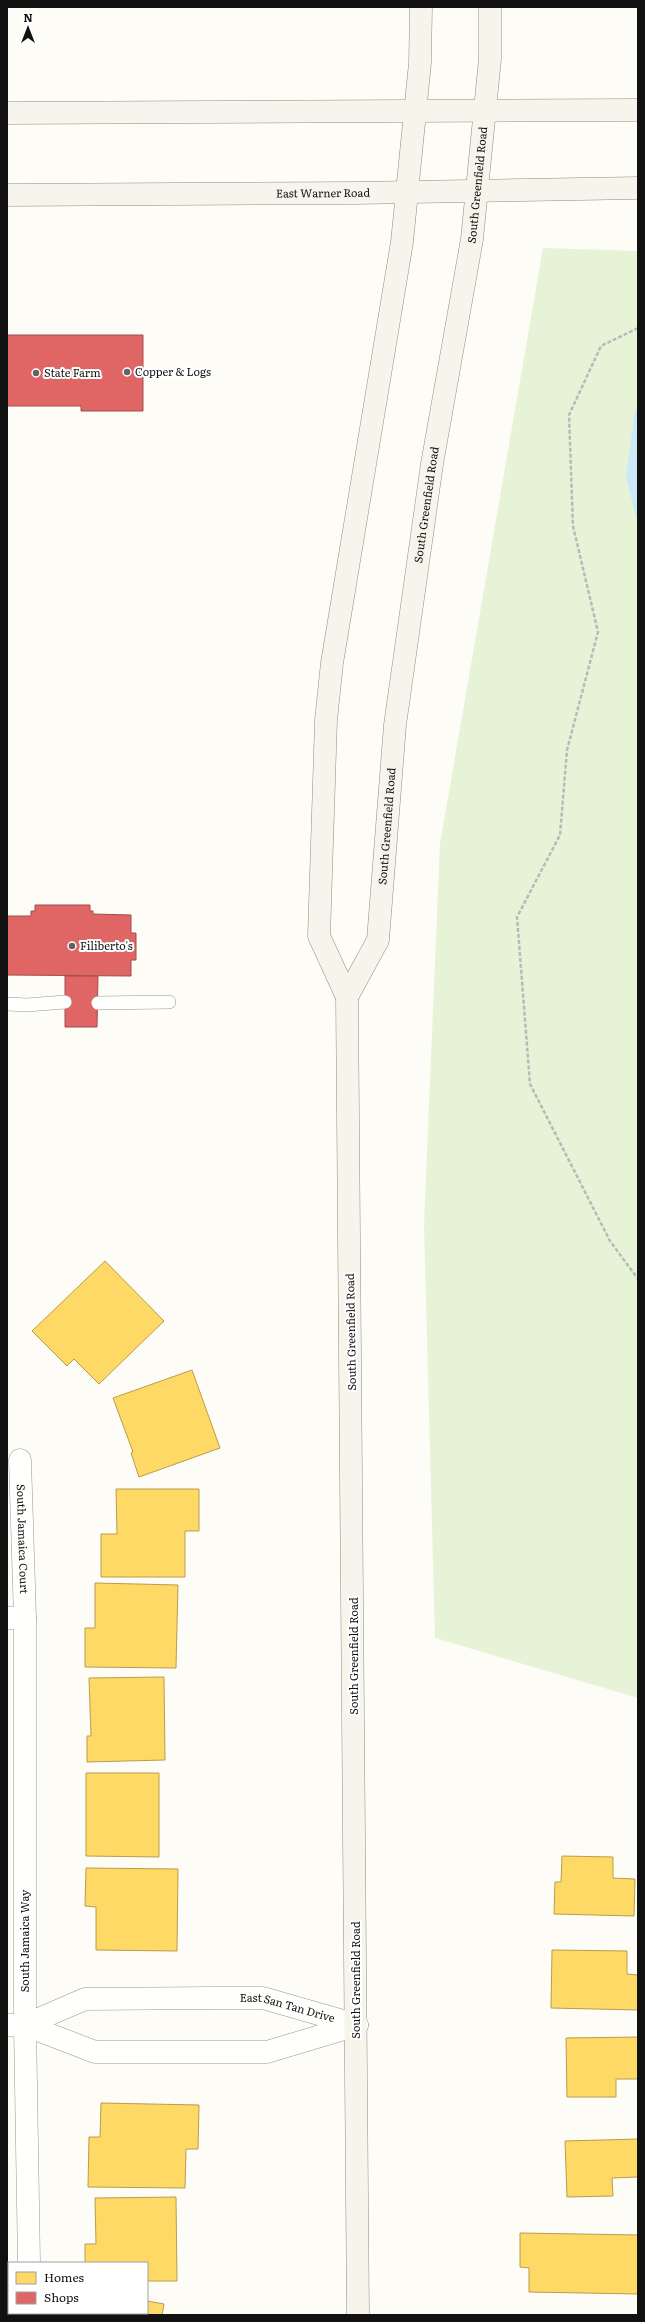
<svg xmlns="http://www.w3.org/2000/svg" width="645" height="2322" font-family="Literata,serif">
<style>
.green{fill:#e7f3d7}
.water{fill:#cde8f7}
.homes{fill:#ffd966;stroke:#b89d4c}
.shops{fill:#e06666;stroke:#a24c4c}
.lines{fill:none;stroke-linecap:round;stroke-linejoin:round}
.lane-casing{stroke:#979795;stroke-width:14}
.street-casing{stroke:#979795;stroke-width:23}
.secondary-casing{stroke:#8e8d8b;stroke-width:23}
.path{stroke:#b9b9b8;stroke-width:2.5;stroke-dasharray:4 2;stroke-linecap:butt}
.lane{stroke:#fffffe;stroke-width:13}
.street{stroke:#fffffe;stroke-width:22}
.secondary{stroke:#f6f4eb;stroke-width:22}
.poi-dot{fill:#646362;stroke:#fff;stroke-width:1.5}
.labels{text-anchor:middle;stroke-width:4;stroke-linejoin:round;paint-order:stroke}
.street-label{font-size:11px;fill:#111;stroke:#fff}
.poi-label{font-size:11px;fill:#111;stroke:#fff;text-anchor:start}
</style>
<rect width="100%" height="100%" fill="#fdfcf7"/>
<path class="green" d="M543,248l95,3v1447l-203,-60 -11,-413 16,-381z"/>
<path class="water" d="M638,406v119l-12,-48 9,-66z"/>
<path class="homes" d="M105,1261l59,60 -65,63 -25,-25 -7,7 -35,-35z
M192,1370l28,78 -81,29 -8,-24 2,-1 -20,-54z
M116,1489h83v42h-14v46h-84v-43h16z
M95,1583l83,2 -2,83 -91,-1v-39h10z
M164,1677l1,83 -78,2v-26h4l-2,-58z
M86,1773h73v84l-73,-1z
M562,1856l51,1v21l22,1 -1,37 -80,-2 1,-32h6z
M86,1868l92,1 -1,82 -81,-1v-43l-11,-1z
M552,1950l75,1v23l11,1v35l-87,-2z
M638,2037v42h-22v18h-49l-1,-59z
M101,2103l98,2 -1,44h-12l-1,39 -97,-1 1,-50h11z
M638,2139v38l-26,1 1,18 -46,1 -2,-56z
M176,2197l1,84h-30v-18h-62v-19h11l-1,-46z
M520,2233l118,2v59l-109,-2v-24l-9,-1z
M147,2301l17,3 -2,11h-67v-2h52z"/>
<path class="shops" d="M7,335h136v76h-62v-5h-74z
M35,905h55v6h3v3l38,1v18h5v27h-5v16l-124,-1v-59h24v-5h4z
M65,976h33l-1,51h-32z"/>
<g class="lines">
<g class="lane-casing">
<path id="lane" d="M98,1003l71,-1
M7,1004l20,1 38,-3"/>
</g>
<g class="street-casing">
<g id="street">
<path id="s1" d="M20,1460l5,158v407l4,238"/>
<path d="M7,1618h18"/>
<path d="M7,2025h18l70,27h172l90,-27"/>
<path id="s2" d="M25,2025l60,-26 129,-1h49l94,27"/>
<path d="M21,2315l1,-2"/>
</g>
</g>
<g class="secondary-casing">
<g id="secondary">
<path d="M7,113l631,-3"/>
<path id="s3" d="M7,195l349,-2 282,-5"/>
<path id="s4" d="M347,997l31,-57 17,-215 37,-261 40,-225 18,-180v-52"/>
<path d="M358,2315l-11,-1318 -28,-61 7,-216 6,-57 70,-421 18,-179 1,-56"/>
</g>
</g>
<path class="path" d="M638,328l-37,18 -32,69 4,111 25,106 -31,118 -7,85 -43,82 13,167 80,157 28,38"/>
<use href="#lane" class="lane"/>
<use href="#street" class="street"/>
<use href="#secondary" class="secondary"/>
</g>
<g class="poi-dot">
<circle cx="127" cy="372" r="4"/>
<circle cx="36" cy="373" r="4"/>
<circle cx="72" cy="946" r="4"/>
</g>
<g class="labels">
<g class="street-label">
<text dy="4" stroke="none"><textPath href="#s4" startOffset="827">South Greenfield Road</textPath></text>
<text dy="4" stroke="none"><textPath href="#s3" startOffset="316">East Warner Road</textPath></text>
<text dy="4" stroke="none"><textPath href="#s4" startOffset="503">South Greenfield Road</textPath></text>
<text dy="4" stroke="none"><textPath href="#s4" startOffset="179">South Greenfield Road</textPath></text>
<text transform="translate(351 1332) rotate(-91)" y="4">South Greenfield Road</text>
<text dy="4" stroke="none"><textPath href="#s1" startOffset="79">South Jamaica Court</textPath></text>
<text transform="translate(354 1656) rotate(-90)" y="4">South Greenfield Road</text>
<text transform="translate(25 1941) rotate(-90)" y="4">South Jamaica Way</text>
<text transform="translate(356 1980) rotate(-90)" y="4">South Greenfield Road</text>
<text dy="4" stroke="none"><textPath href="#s2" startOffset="269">East San Tan Drive</textPath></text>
</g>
<g class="poi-label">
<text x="135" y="376">Copper &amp; Logs</text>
<text x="44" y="377">State Farm</text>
<text x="80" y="950">Filiberto's</text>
</g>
</g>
<rect width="645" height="2322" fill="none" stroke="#111111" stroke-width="16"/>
<rect x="8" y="2262" width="140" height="52" fill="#ffffff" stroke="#a0a0a0"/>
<rect x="16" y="2272" width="20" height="12" fill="#ffd966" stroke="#a0a0a0"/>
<text x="44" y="2282" font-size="12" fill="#111111">Homes</text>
<rect x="16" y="2292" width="20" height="12" fill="#e06666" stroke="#a0a0a0"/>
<text x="44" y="2302" font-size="12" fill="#111111">Shops</text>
<g transform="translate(28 28)" stroke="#ffffff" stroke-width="3" paint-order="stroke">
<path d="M0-3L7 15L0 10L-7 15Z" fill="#111111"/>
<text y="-6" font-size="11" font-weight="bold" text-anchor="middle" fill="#111111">N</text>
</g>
</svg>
